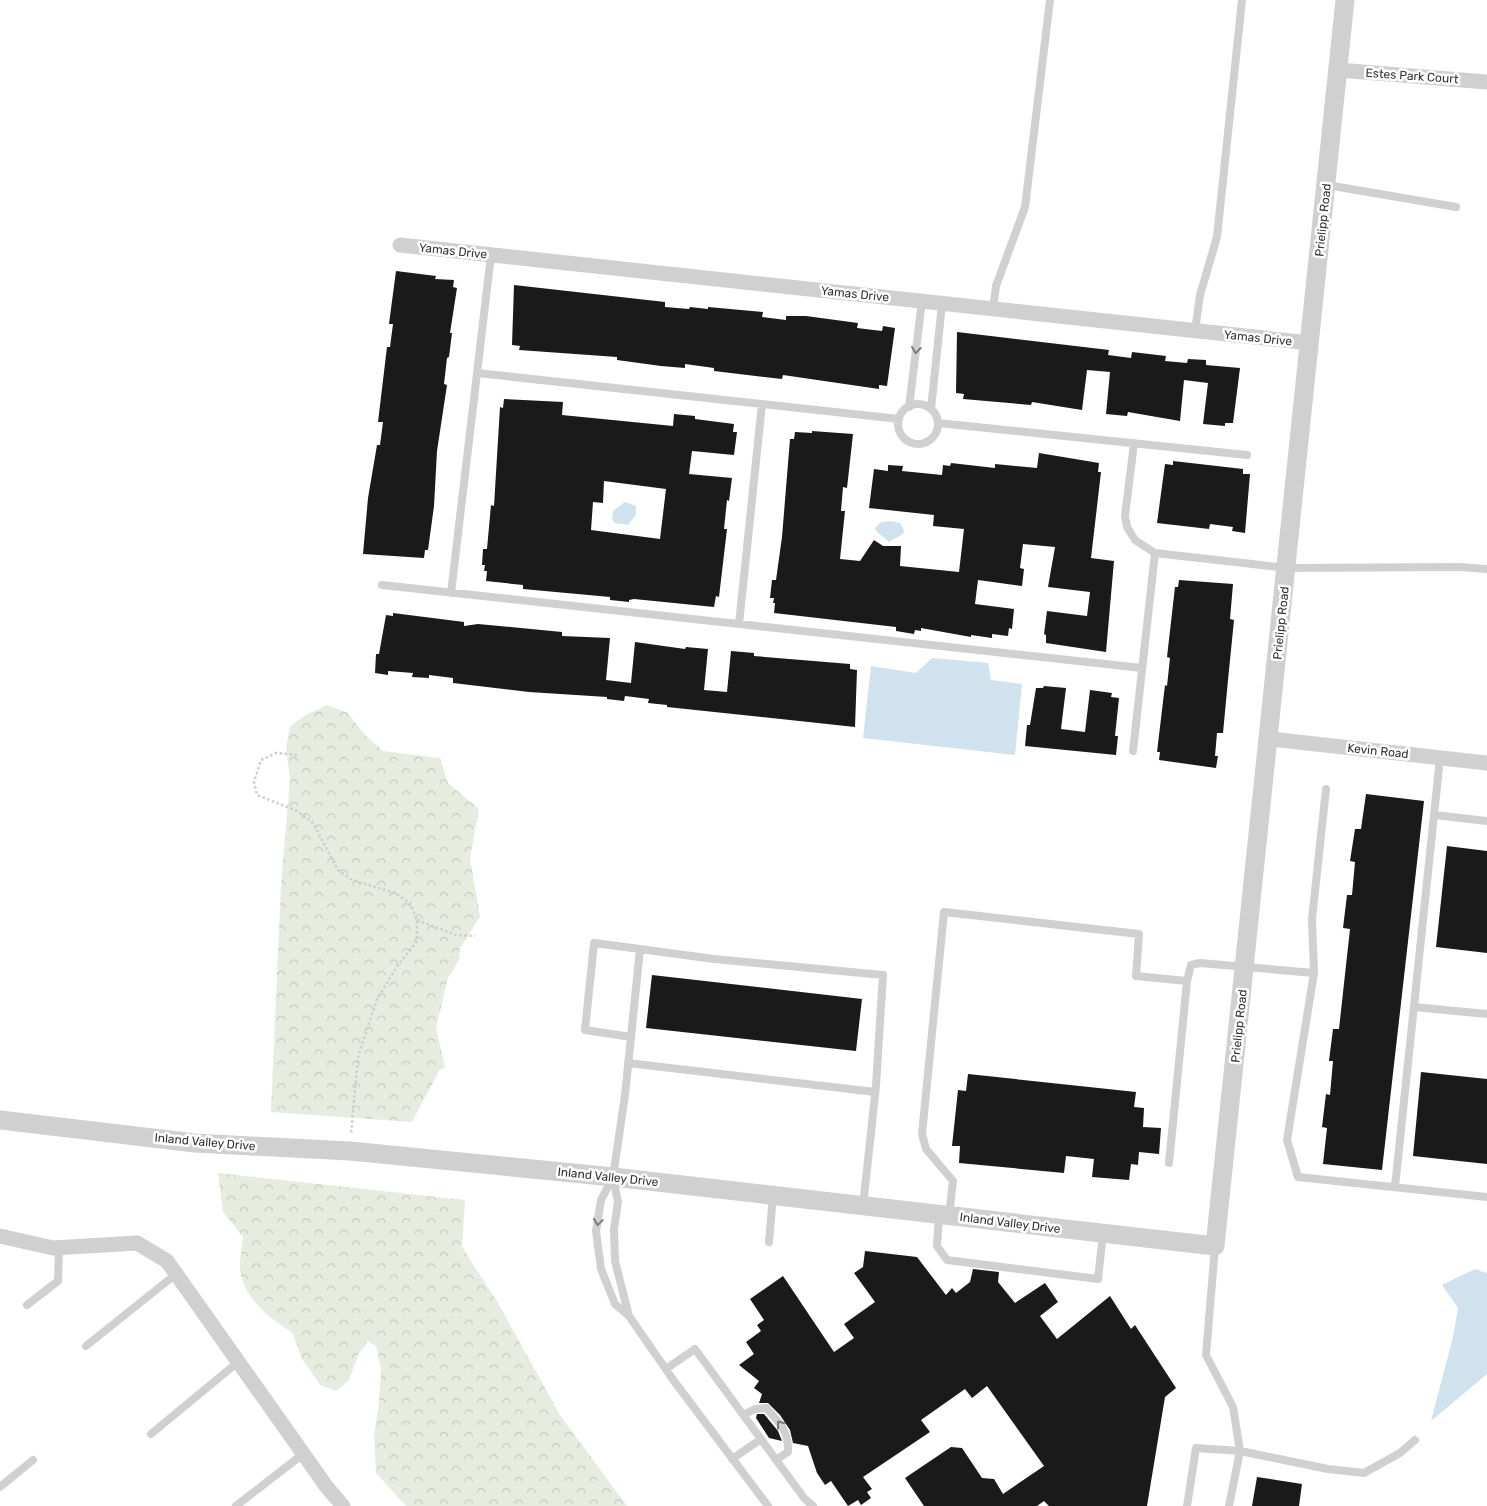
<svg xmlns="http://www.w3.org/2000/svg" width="1487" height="1506" font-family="Rubik,sans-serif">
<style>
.forest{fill:url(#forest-crowns)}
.water{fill:#cfe2ee}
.building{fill:#1a1a1a;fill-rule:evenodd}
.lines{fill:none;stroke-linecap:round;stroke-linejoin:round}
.path{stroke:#cdcdcd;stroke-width:2.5;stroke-dasharray:2.5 2.5;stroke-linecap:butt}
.service{stroke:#d0d0d0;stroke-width:8}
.minor{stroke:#d0d0d0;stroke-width:15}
.tertiary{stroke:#d0d0d0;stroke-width:19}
.oneway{stroke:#7a7a7a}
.labels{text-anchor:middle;stroke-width:5;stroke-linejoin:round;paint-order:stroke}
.street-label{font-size:12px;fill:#333;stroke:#fff}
</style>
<defs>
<pattern id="forest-crowns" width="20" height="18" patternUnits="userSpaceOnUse" patternTransform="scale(1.25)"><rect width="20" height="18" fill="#e6ecdf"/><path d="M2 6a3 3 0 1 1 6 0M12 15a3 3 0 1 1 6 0" fill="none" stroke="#c6cbc0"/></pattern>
</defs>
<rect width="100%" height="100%" fill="#fff"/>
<path class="forest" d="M327,705l21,8 15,20 20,18 57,7 8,25 31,26 -9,49 10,59 -20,31 -1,12 -11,18 -12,50 9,39 -6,4 -27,51 -141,-10 10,-228 9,-104 -4,-32 4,-22 16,-11z
M218,1173l247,27 -3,47 36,56 62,112 67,91h-221l-30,-33 -2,-37 5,-34 2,-33 -5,-23 -8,-5 -10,14 -9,25 -13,11 -16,-6 -18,-26 -10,-27c-22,-13 -43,-29 -51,-56 -3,-11 1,-27 2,-39l-20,-25z"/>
<path class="water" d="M625,502l11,4v9l-8,10 -13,-2 -3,-4 1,-8z
M890,521l10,2 4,7 -1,4 -14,8 -13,-11 -1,-3 6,-6z
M932,658l56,5 3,17 31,4 -7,71 -152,-17 8,-72 45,7z
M1475,1269l12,4v101l-56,47 22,-84 5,-29 -16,-23z"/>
<path class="building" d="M396,271l40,5 -1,3 19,1 -1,7 4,1 -7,45h2l-3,24 -2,1 -3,26 3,1 -10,66 -3,55 -6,44h-3l-1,8 -61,-4 5,-56 9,-53h3l3,-23h-5l9,-75h3l3,-23h-4z
M514,285l151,17v5l24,2 1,-2 18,2v-2l55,5 -1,5 24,3v-4h20l52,7 -1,5 25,3 1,-5 12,2 -8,58 -8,-1v4l-96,-14 -1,4 -68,-8v-3l-29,-4v4l-24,-2 -44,-6v-3l-98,-7 1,-4 -8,-1z
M957,332l152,18 -1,5 23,3 1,-6 34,4 -1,5 22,2 1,-4 18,1v5l34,3 -7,55h-8v3l-22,-2 5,-41 -24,-3 -4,41 -52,-9 -1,4 -21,-2 4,-42 -23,-2 -5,40 -50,-8 -1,3 -68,-6 1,-5 -8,-1z
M504,399l59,3 -1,13 111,11 1,-12 21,2v3l39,5 -1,8h4l-3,23 -42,-4 -3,23 43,4 -3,23 -2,-1 -3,29h3l-8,68 -3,-1 -2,11 -80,-8 -5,1v2l-19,-2v-3l-87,-8v-4l-37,-4 1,-10h-3l1,-6h-3l1,-16h4l4,-44 3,1 6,-99 3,1zM604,481l62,8 -6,50 -69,-9 2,-28 10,1z
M812,431l41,3 -6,54 -4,-1 -2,24h4l-5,48 20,2 14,-21 9,6h18l-1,20 59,6 5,-43 -31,-3 1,-11 -65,-7 5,-39 14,2v-6l15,1 -1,5 40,4 1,-10 7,1 1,-3 44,5v-4l42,4 2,-15 60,10 -1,9h3l-10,86 23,3 -8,91 -60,-9v-8l-2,-1 3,-23 40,5 3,-24 -42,-5 7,-40 -32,-3 -3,24 4,1 -2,17 -44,-6 -3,24 39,5 -2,20 -3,-1 -1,8 -16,-2v4l-21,-3v2l-50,-9v3l-6,-1 -1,4 -18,-3v-4l-122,-14 1,-10h-2l1,-5h-4l2,-18h4l6,-43 8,-98h4l1,-7 17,1z
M1173,461l70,8v5h7l-5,59 -13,-2 1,-4 -23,-3 -1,5 -52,-6 8,-59 8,1z
M1179,580l54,4 -3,35 4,1 -6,60 -5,53h-6l-2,23h3l-2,12 -57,-8 1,-8h-3l8,-67 2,1 3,-28 -3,-1 8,-70h3z
M393,613l71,9v4l14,-2 84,8v4l48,2 -4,42 25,3 4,-41 50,7 1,-2 22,2 -4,41 23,2 4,-41 23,2v3l96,8v5l7,1 -2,57 -188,-20v-2l-19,-2 1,-4 -24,-3 -1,5 -17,-2v-2l-78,-5 -76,-9v-5l-24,-3v3l-17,-1 1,-4 -25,-2v4l-13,-2 1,-19h3l7,-39 7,1z
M1044,686l22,2 -5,41 24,3 5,-42 22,3 -1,4 8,1 -4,38h3l-2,19 -91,-9 2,-21h3l6,-37h7z
M1366,794l58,7 -42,369 -59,-6 4,-36 -5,-1 4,-33 4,1 3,-34h-4l4,-32h6l11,-100 -7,-1 4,-33h5l3,-33 -5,-1 5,-32h6z
M1447,846l40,5v102l-51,-6z
M652,975l210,24 -6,52 -210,-23z
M1421,1072l66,7v85l-74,-8z
M968,1074l168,18 -2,15 10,1 -1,19 18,1 -2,26 -20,-2 -1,13 -7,-1 -2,16 -37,-3 2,-18 -28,-3 -2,17 -105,-10 1,-17h-8l6,-56 8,1z
M865,1251l52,6 29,38 6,-7 4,5 14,-11 3,-13 26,3 -1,10 17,21 30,-20 13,19 -18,14 17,23 53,-43 21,33 4,-4 41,63 -11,9 -18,109h-98l-5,-5 -7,5h-113l-19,-28 46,-31 11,1 20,30 12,1 9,15 41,-28 -57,-80 -15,12 -7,-9 -44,31 9,12 -67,45 9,12 -5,3 4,6 -10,7 -3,-5 -10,6 -17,-25 -6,4 -8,-12 -9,-27 -15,-3 -3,-13 -10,-15 -12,-12h-9l3,-9 -8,-6 5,-7 -20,-16 15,-11 -8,-12 15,-11 -4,-6 7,-5 -14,-21 33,-23 51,76 20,-14 -10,-14 31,-22 -21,-29 9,-6z
M757,1414h7l14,17 4,10 -13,-3 -13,-20z
M1257,1477l45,7 -3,22h-47z"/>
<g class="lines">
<path class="path" d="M297,755l-21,-2 -15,7 -7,22 3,13 40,16 16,12 25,47 14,10 43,13 15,10 7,17v21l-19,24 -21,34 -19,58 -7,77
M417,920l39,15 19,1"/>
<path class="service" d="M1327,185l129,22
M993,309l3,-23 29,-79 25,-207
M1195,331l5,-36 17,-58 25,-237
M477,373l422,46
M898 424a20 20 0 1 1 40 0a20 20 0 1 1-40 0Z
M909,407l13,-106
M931,409l11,-105
M938,423l309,32
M1134,443l-9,73 2,11 8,13 20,13 132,15 173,-1 27,2
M382,585l760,83
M451,593l40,-338
M739,624l23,-220
M1133,751l22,-198
M1326,789l-14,130 2,54 -27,167 11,37 189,20
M1434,815l53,6
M1414,1007l73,7
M631,1037l-46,-7 9,-87 46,6
M628,1063l247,29
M1169,1163l18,-182
M613,1178l5,24 -4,27 1,32 14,55
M1395,1187l45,-429
M939,1216l-2,30 10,14 151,19 5,-45
M949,1216l4,-35 -27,-32 -4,-15 22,-222 195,22 -3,42 51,5 4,-16 9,-2 114,10
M769,1242l4,-47
M1215,1247l-9,108 27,52 7,44 -11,55
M27,1305l31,-24 1,-33
M86,1346l90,-72
M666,1369l29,-20 109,149 9,8
M743,1415l12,-6 11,-1c14,15 23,23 22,44l-12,8
M151,1434l87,-72
M732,1459l29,-20
M0,1487l33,-27
M236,1506l67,-52
M768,1506l-94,-125 -45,-65 -14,-12 -14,-35 -5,-38 5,-31 12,-23 12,-82 15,-146 74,10 169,16 -7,111 -13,120
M1187,1506l9,-58 44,3 88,18 36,4 36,-20 15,-13"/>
<path class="minor" d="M1338,70l149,12
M400,245l910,98
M1270,739l217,24
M0,1236l53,12 84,-5 30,18 159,225 17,20"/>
<path class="tertiary" d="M0,1120l195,23 155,8 263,26 602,69 130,-1246"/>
</g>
<defs><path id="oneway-chevron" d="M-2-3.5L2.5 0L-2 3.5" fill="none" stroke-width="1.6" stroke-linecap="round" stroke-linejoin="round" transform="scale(1.25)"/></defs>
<g class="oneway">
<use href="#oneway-chevron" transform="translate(916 350) rotate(97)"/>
<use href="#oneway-chevron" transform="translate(598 1222) rotate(98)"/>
<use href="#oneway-chevron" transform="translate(780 1424) rotate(-127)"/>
</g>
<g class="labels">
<g class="street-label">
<text transform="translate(1412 76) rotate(4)" y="4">Estes Park Court</text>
<text transform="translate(1323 220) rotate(-84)" y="4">Prielipp Road</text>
<text transform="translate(453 251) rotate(6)" y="4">Yamas Drive</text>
<text transform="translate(855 294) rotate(6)" y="4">Yamas Drive</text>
<text transform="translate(1258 338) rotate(6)" y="4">Yamas Drive</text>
<text transform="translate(1281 623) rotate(-84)" y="4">Prielipp Road</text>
<text transform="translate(1378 751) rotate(6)" y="4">Kevin Road</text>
<text transform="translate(1239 1026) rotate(-84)" y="4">Prielipp Road</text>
<text transform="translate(205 1142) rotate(5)" y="4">Inland Valley Drive</text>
<text transform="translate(608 1177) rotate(6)" y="4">Inland Valley Drive</text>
<text transform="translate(1010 1223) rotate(7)" y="4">Inland Valley Drive</text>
</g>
</g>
</svg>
